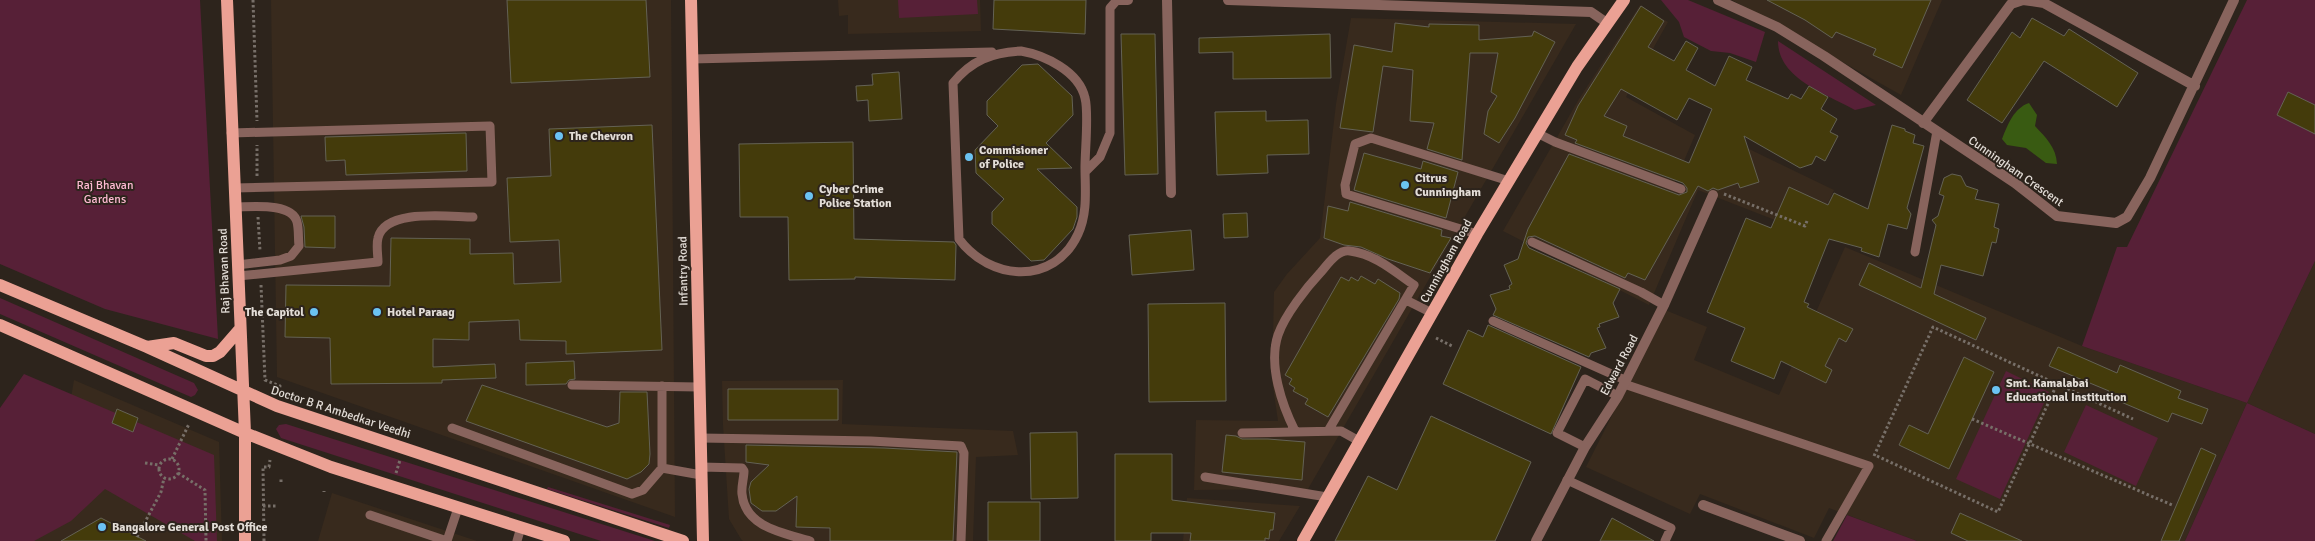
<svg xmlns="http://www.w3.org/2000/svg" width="2315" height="541" font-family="Signika,sans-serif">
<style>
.built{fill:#382a1d}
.green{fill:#572037}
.water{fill:#395b12}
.building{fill:#443b0b;stroke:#646255;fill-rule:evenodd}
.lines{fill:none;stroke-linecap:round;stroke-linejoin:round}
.path{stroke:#776f68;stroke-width:3;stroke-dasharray:2.5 2.5;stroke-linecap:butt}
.service{stroke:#88645d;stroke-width:9}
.minor{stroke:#88645d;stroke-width:10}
.tertiary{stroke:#88645d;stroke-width:10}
.primary{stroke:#eba194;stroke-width:12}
.poi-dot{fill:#6bc3f2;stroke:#2d241c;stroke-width:2}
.labels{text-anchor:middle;stroke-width:4;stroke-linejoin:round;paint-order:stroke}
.poi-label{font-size:12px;font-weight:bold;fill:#e3ddd7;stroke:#2d241c;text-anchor:start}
.street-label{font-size:12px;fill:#e3ddd7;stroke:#2d241c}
.park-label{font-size:12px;fill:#febad2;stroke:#2d241c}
</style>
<rect width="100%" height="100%" fill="#2d241c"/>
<path class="built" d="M271,0h400l4,517 -398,-140z
M838,0h142l1,31 -133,3v-19l-9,1z
M1732,0h210l-41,95z
M1640,5l28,17 -42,75 69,38 -21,49 19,3 54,-39 87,42 -21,45 -115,-45 -49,115 -146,-74 76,-132z
M1351,18l225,6 -268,465 -114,1 2,-70 82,1 -6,-41 2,-88 13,-18 33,-36 16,-134z
M1845,247l237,99 165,57 68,-142v173l-68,-31 -62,138h-268l-88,-33 -15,30 -114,-44 -10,20 -104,-47 79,-157 42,17 -13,33 85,35z
M74,380l145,62 3,99h-208l42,-53z
M843,380l-1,44 171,7 5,24 -42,2 -3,84h-230l-2,-2 -12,-20 -6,-94 -1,-44z
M332,493l145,48h-159z
M1187,498l113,8 -21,35h-96z"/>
<path class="green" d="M0,0h200l18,339 -113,-30 -105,-45z
M898,0h79l1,14 -79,4z
M1661,0h27l77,32 -9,30 -26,-9 -19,-2 -27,-14 -5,-15z
M2247,0h68v261l-68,142 68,31v107h-130l62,-138 -165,-57 35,-99h10z
M1778,41l98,64 -21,5c-28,-16 -77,-31 -77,-69z
M0,298l194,85 4,7 -3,5 -4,2 -191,-83z
M2006,371l43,21 -49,107 -44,-20z
M24,374l190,81 3,86h-22l-90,-52 -34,32 -37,20h-34v-133z
M2086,405l72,33 -22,48 -72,-34z
M286,424l369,117h-54l-320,-103 -5,-9 3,-4z
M548,487l122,38 -1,3 -122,-39z
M1847,515l70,26h-84z"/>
<path class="water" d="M2029,103l8,12 -2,11c11,12 21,21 22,38l-11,-1 -20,-15 -19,-3 -5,-6c6,-15 12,-31 27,-36z"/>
<path class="building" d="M507,0h139l4,77 -139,6z
M994,0h92l-1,34 -92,-5z
M1767,0h164l-29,68 -29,-13 3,-6 -40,-17 -4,6 -27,-18z
M1641,6l23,15 -16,26 26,14 12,-20 12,7 -12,22 29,16 14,-30 23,11 -6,13 42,19 3,-5 10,5 8,-13 19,11 -7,12 16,10 -7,13 8,4 -13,25 -9,-5 -4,8 -12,4 -56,-32 15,46 -19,6 -2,-5 -20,7 -5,-2 -5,3 -10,-5 -53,94 -17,-7 -3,5 -90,-42 -7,1 -2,6 3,5 91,41 -7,14 6,14 -20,7 1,3 -3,1 9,20 -15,5 -2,4 -96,-42 3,-6 -6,-14 20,-6 -1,-3 3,-2 -8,-19 14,-6 10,-30 41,-75 110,41 8,-3v-4l-4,-5 -108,-40 2,-3 -12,-5 13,-29zM1621,89l56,31 12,-22 23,11 -23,54 -66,-27 4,-10 -23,-10z
M2032,18l32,18 5,-7 69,44 -21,34 -73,-46 -42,62 -35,-23 45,-68 8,6z
M1395,23l34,4v-3l50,1v15l53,-4 2,-5 21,11 -40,76 -16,25 -15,-9 4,-23 9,-15 -6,-4 7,-39h-28l-8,107 -35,-11 7,-26 -24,-2 3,-51 -30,-4 -10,66 -33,-4 14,-83 38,7z
M1121,34h34l3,140 -33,1z
M1330,34l1,44 -98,1v-27l-34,1v-15z
M1038,64l34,32 1,19 -27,28 26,25 -35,1 40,38v10l-4,12 -29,31 -13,1 -39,-37v-12l12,-13 -28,-26 -1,-23 23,-24 -11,-11v-14l35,-36z
M899,72l3,47 -33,2 -1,-21 -11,1 -1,-15 17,-1 -1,-11z
M2288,92l27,13v29l-38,-19z
M1266,111v10l42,-1 1,34 -42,1 1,18 -51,2 -2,-63z
M652,125l10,225 -96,4v-13l-46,-1 -1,-20 -50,2v18l-36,-1v28l62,-3 1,14 -54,2v3l-111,1 -1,-46 -45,-1 1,-52 104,1 1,-48 79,1v15l43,-1 1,31 47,-2 -2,-42 -49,2 -3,-64 44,-2 -2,-47z
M1892,125l13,4v2l10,4 -2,8 11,3 -17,62 4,6 -4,15 -19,-5 -9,33 -18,-6 1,-3 -33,-9 -25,63 5,2 -2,3 46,22 -7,13 -7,-4 -14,28 7,4 -6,13 -45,-22 -7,18 -43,-18 14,-33 -38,-16 39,-94 25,10 18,-41 39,18 6,-12 34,16z
M466,133l1,38 -121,4 -1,-15 -19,1 -1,-24z
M853,142l1,97 100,3 2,3 -1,35 -100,-3v2l-66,1 -1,-63h-48l-1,-73z
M1364,153l57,16 2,-8 35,11 -12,46 -92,-28z
M1952,174l9,2 5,10 12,4 -3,9 24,5 -5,23 5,2 -3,14 -4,-1 -9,34 -42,-11 -7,29 52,24 -10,22 -117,-55 10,-22 52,25 15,-63 -4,-5 6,-4 6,-20 -5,-2 5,-16z
M1350,202l92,28 -1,6 10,2 -21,35 -42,-14 -27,-12 -17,-2 -20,-7 4,-32 20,5z
M1247,213l1,24 -24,1 -1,-24z
M301,216h34v32l-30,-1 -1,-20z
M1191,230l3,40 -62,5 -3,-40z
M1361,276l14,8 3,-5 22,14 -1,6 -71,118 -23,-13 3,-5 -15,-8 2,-3 -6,-4 3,-5 -7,-4 56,-98 8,4 2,-4 7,4z
M1225,303l1,98 -77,1 -1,-98z
M1488,325l93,42 -30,67 -108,-50 25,-54 15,7z
M2058,347l59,26 3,-8 61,26 -3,7 30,11 -6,15 -30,-11 -4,9 -61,-26 2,-5 -60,-25z
M1964,357l30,15 -45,97 -50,-24 10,-20 19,9z
M574,361l1,18 -6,1 -3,4 -40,1v-22z
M482,385l125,42 12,-4 1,-31h27l3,62 -1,10 -8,8 -14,7 -161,-58z
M728,389h110v31h-110z
M117,409l21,9 -5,14 -21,-9z
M1431,416l100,46 -36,79h-160l33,-65 29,14z
M1077,432l1,66 -47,1 -1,-66z
M1226,435l10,1 6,3h26l37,3 -3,38 -80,-8z
M746,445l138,3 73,4 -4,89h-123v-13l-34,-1 1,-31 -21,15h-14l-11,-8 -2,-14 2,-7 18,-17 -23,-3z
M2201,448l15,7 -37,86h-18z
M1115,454h57v46l103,13 -2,17h-3l-1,9 -4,-1v3h-75l1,-8h-40v8h-36z
M988,502h52v39h-52z
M1960,513l62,28h-54l-17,-8z
M101,518l45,23h-85z
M1612,518l42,23h-54z"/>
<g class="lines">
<path class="path" d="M253,0l4,121
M257,176v-31
M1724,194l81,32 2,-5
M258,217l2,34
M261,285l4,95 15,6 -1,5
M1436,338l16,8
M1972,419l200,86
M1874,456l59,-129 200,92
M1877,456l121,56 59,-128
M159 469a10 10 0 1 1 20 0a10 10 0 1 1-20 0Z
M172,459l17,-35
M145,463l14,2
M178,473l27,17 1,51
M396,473l4,-13
M281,482v-3
M324,492v-1
M263,506h13
M137,537l24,-45 3,-14
M264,541l-1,-74h6l1,-7"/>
<path class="service" d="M1021,51c23,4 58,20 64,47 4,15 0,52 0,69 0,22 3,46 -7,67 -24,52 -88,47 -119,5l-6,-156c18,-22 39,-31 68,-32z
M692,59l300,-7
M231,133l259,-7 2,56 -258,6
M1537,133l18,9 126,47
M1085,172l15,-15 10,-24v-125l7,-8
M235,207c16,0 57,-5 62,15 2,7 1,16 2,24l-8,10 -11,4 -43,5
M1477,234l-131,-40 -1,-9 10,-41 16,-6 138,43
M1532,242l109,50 23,13
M1915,252l22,-121
M238,276l140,-14c0,-7 -2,-17 0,-24 7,-30 71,-21 95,-21
M1406,300l26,13
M1493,321l132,59
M1624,384l245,82 -43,75
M572,385l127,2
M452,428l180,66 11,-4 19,-22v-82
M1295,431c-13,-26 -27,-66 -17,-96 7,-20 28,-47 43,-63 7,-8 17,-23 29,-21 25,3 45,21 64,34l-86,146
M1242,433l99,-2 18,10
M700,438l171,3 90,5 3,7 -3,88
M1585,447l-28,-14 28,-54 33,17
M701,467l41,1 2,3c0,7 -3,16 -2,23 3,33 41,39 68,47
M662,468l39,7
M1205,477l122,20
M1567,480l104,48 -6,13
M370,515l77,26
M447,541l11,-33
M517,541l4,-14"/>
<path class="minor" d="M1167,0l4,193
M1718,0l59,27 47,29 191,127 42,33 59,7 11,-6 23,-39 84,-178
M1923,123l88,-119 12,-4 21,3 151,83
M1703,505l97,36
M1536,541l49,-94 33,-51 46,-91 49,-110"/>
<path class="tertiary" d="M1117,0h11
M1228,0l363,12 16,11"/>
<path class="primary" d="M227,0l18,433v108
M691,0l12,541
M0,285l147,62 130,59 406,135
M0,325l245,108 86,34 233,74
M147,347l27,-4 32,13h7l7,-4 20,-23
M1303,541l174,-307 100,-167 47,-67"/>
</g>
<g class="poi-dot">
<circle cx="559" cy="136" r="5"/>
<circle cx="969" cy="157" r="5"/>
<circle cx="1405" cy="185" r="5"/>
<circle cx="809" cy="196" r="5"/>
<circle cx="314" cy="312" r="5"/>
<circle cx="377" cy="312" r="5"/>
<circle cx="1996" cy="390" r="5"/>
<circle cx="102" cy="527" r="5"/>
</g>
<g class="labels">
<g class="poi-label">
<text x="569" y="140">The Chevron</text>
<text x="979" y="154">Commisioner<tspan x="979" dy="14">of Police</tspan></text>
<text x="1415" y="182">Citrus<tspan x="1415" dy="14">Cunningham</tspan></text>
<text x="819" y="193">Cyber Crime<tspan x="819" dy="14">Police Station</tspan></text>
<text x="304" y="316" text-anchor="end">The Capitol</text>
<text x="387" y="316">Hotel Paraag</text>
<text x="2006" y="387">Smt. Kamalabai<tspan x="2006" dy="14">Educational Institution</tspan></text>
<text x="112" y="531">Bangalore General Post Office</text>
</g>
<g class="street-label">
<text transform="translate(2016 171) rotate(35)" y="4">Cunningham Crescent</text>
<text transform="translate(1446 261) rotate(-61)" y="4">Cunningham Road</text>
<text transform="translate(224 271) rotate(-92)" y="4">Raj Bhavan Road</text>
<text transform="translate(683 271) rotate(-91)" y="4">Infantry Road</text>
<text transform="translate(1619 365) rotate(-62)" y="4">Edward Road</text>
<text transform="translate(341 412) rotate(18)" y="4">Doctor B R Ambedkar Veedhi</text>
</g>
<g class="park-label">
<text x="105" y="189">Raj Bhavan<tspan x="105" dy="14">Gardens</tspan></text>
</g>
</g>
</svg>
